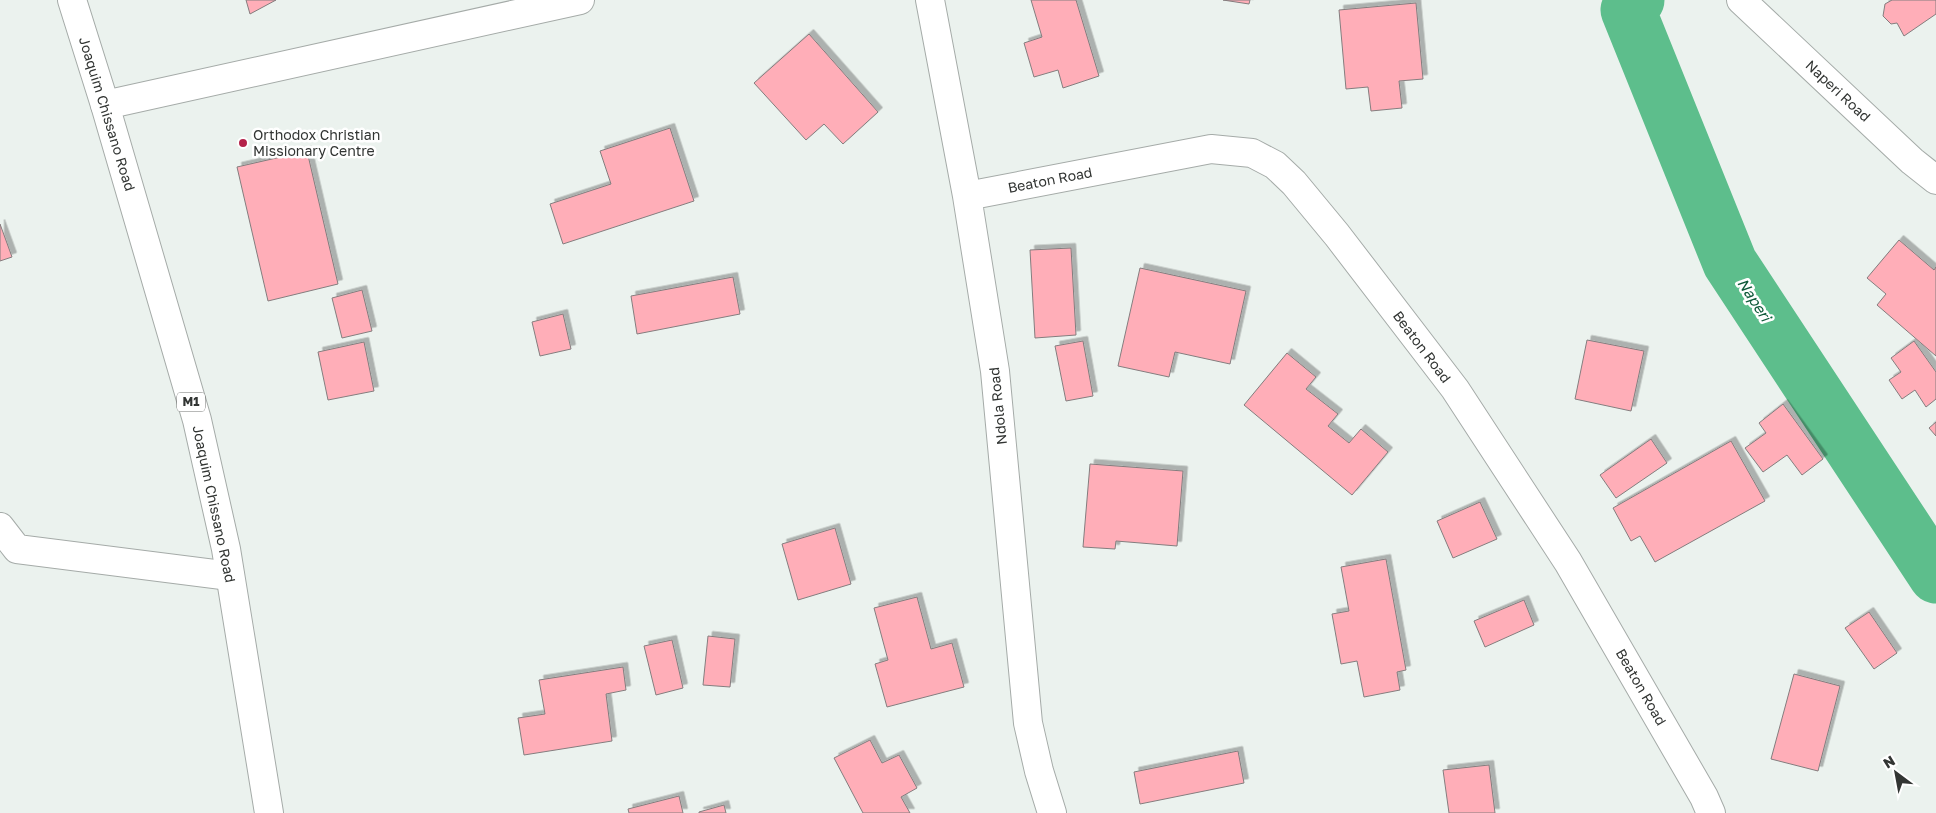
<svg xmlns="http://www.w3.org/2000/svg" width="1936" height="813" font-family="'Golos Text',sans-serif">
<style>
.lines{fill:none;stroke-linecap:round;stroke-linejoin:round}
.river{stroke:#5dbe8c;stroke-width:55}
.building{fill:#ffaeb8;stroke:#847d7e;filter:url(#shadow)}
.minor-casing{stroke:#a5aba8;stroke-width:30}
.trunk-casing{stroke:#a5aba8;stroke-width:30}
.minor{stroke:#fff;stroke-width:28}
.trunk{stroke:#fff;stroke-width:28}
.poi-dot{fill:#b42249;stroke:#fff;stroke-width:2}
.labels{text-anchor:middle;stroke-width:5;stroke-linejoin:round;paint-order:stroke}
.shield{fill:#fff;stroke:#707270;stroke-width:1}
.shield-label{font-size:12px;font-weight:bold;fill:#323533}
.street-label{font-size:14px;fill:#323533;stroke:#fff}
.poi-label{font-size:14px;fill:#323533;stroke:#fff;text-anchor:start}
.water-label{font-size:15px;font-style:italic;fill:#0e5939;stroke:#fff}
</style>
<defs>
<filter id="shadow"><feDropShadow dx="4.5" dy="-4.5" stdDeviation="0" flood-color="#0004"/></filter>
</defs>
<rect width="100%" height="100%" fill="#ebf2ee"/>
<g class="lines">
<path class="river" d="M1637,0l-9,10 102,253 206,313"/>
</g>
<path class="building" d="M246,0h30l-26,14z
M1031,0h45l23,76 -36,12 -5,-18 -24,7 -10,-34 18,-6z
M1223,0h27l-1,4z
M1892,0h44v14l-32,22 -7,-13 -6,1 -8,-8 2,-12z
M1416,3l7,76 -24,2 3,27 -31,3 -3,-24 -22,2 -7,-79z
M809,34l69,78 -35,32 -19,-20 -18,16 -52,-57z
M670,128l24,73 -131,43 -13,-40 61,-20 -11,-33z
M307,151l31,133 -70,17 -31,-134z
M0,224l12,33 -12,4z
M1899,240l35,30 2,-3v89l-59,-51 9,-11 -19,-16z
M1071,248l5,87 -41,3 -5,-88z
M1140,268l106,23 -16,73 -55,-12 -6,25 -51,-11z
M733,277l7,37 -103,20 -6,-38z
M362,290l10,41 -30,7 -10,-40z
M563,314l8,35 -31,7 -8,-34z
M1587,340l57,11 -13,60 -56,-12z
M1083,341l10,55 -27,5 -11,-55z
M1914,341l22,31v27l-10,8 -11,-17 -13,9 -13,-19 12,-8 -10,-14z
M364,342l10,49 -46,9 -10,-48z
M1287,353l29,24 -10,12 32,25 -10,12 21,17 12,-14 27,23 -36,43 -108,-90z
M1783,404l40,55 -21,16 -15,-20 -24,17 -18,-24 21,-15 -7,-10z
M1936,422v14l-7,-8z
M1651,439l16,24 -51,35 -16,-23z
M1731,441l34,60 -110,61 -15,-26 -9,5 -18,-33z
M1090,464l93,7 -6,75 -61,-5 -1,8 -32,-2z
M1480,502l17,37 -44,19 -16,-37z
M835,528l16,56 -53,16 -16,-56z
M1386,559l20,111 -9,2 3,18 -36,7 -7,-36 -16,3 -9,-50 17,-3 -8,-44z
M917,597l14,52 21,-6 12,44 -77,20 -12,-43 13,-4 -14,-52z
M1524,600l10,25 -49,22 -11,-26z
M1869,612l28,41 -23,16 -29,-41z
M708,636l27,3 -5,48 -27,-2z
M672,640l11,48 -27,7 -12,-49z
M623,667l3,23 -20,4 6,47 -88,14 -6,-37 27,-4 -6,-34z
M1794,674l46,12 -22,85 -47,-12z
M870,740l12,23 17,-8 18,33 -16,9 9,16h-47l-29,-55z
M1238,751l6,32 -104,21 -6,-32z
M1489,765l6,48h-46l-6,-43z
M679,796l4,17h-54l-1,-4z
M724,805l2,8h-27v-1z"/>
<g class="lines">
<g class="minor-casing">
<path id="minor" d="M930,0l37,196 28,175 33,352 11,48 13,42
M1741,0l171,161 24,19
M105,105l475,-105
M967,196l244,-47 41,4 23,12 19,18 43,52 118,154 113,173 136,235 7,16
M0,527l17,22 213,27"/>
</g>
<g class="trunk-casing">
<path id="trunk" d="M72,0l33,105 92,315 29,129 43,264"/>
</g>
<use href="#minor" class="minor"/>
<use href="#trunk" class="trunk"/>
</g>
<circle class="poi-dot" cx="243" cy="143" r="5"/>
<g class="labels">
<rect class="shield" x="177" y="392.5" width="28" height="19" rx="4"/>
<g class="shield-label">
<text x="191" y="406">M1</text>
</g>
<g class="street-label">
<text transform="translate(1838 91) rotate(43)" y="5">Naperi Road</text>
<text transform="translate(107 114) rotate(73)" y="5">Joaquim Chissano Road</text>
<text transform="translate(1050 180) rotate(-11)" y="5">Beaton Road</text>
<text transform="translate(1422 347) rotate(53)" y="5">Beaton Road</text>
<text transform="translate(998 406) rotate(-96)" y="5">Ndola Road</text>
<text transform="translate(214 504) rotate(78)" y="5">Joaquim Chissano Road</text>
<text transform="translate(1641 687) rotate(60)" y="5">Beaton Road</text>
</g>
<g class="poi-label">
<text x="253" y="140">Orthodox Christian<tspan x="253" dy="16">Missionary Centre</tspan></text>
</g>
<g class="water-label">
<text transform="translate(1754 300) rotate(57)" y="5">Naperi</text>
</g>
</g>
<g transform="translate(1896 773) rotate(328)" stroke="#ffffff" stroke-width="4" paint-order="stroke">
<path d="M0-4L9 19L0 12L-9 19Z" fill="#323533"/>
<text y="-8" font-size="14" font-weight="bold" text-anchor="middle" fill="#323533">N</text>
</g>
</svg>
